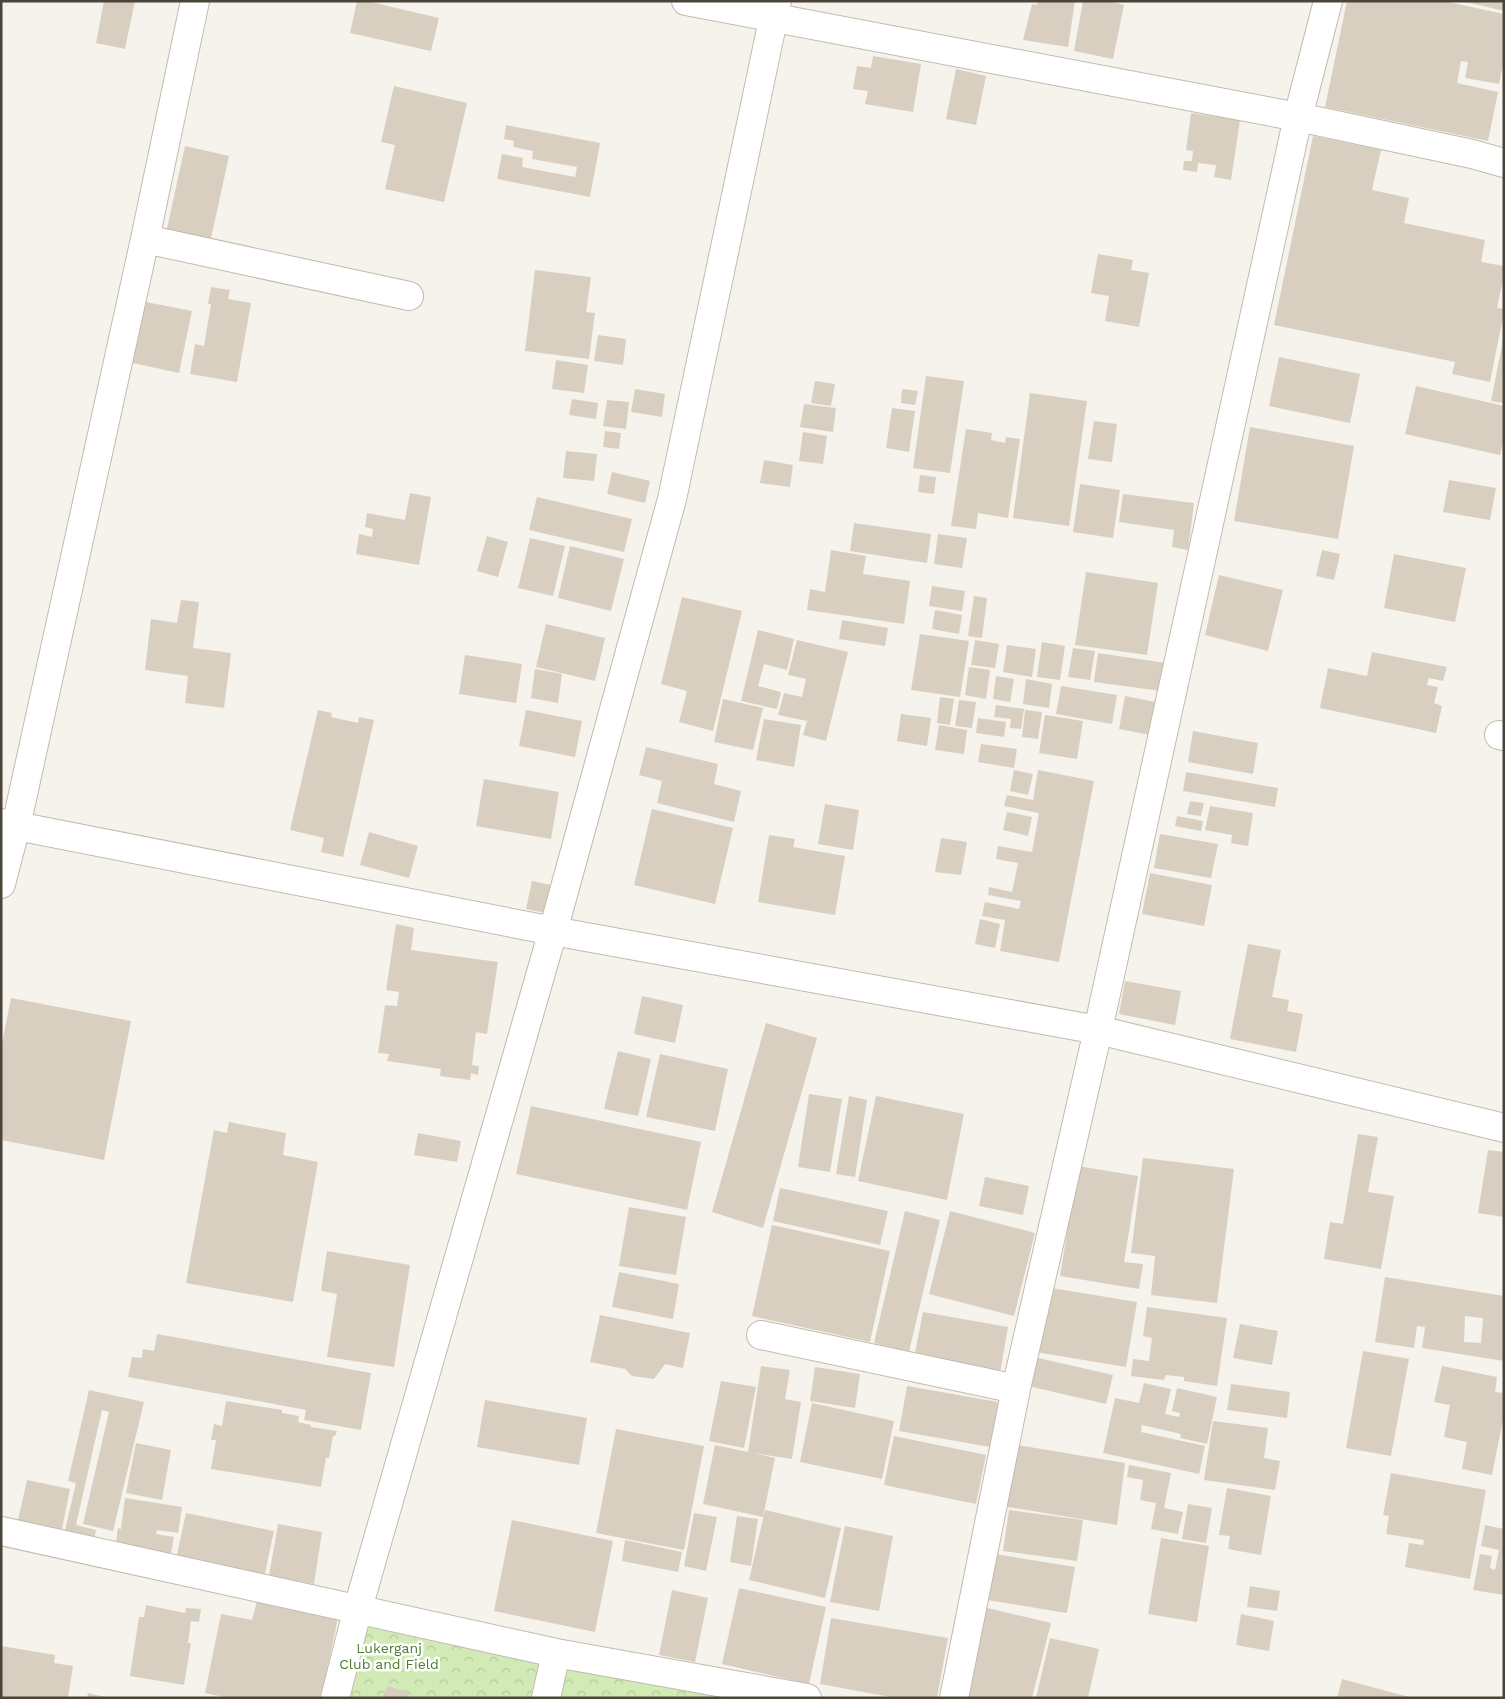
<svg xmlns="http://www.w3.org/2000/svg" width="1505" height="1699" font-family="'Work Sans',sans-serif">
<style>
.park{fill:url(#park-crowns)}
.building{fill:#d8cfc1;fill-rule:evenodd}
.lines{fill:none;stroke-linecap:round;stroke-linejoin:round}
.minor-casing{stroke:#c2bbae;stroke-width:30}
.tertiary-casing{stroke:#c2bbae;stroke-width:30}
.minor{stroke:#fff;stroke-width:28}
.tertiary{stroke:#fff;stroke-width:28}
.labels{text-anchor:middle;stroke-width:5;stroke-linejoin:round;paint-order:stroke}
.park-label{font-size:14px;fill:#4a7f2a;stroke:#fff}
</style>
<defs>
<pattern id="park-crowns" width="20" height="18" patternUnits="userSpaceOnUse" patternTransform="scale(1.25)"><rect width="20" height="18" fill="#d2eab5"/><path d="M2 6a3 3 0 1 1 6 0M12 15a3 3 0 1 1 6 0" fill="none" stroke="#b6ca9c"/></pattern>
</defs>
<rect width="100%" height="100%" fill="#f6f3ec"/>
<path class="park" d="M358,1608l461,90h-484z"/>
<path class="building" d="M104,1h31l-10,48 -29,-6z
M357,1h10l72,17 -8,33 -81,-18z
M1037,1h38l-7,46 -45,-7 9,-36 5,1z
M1083,1h24l17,4 -11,54 -39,-8z
M1347,1h97l60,13v45l-5,25 -34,-6 3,-16 -7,-1 -4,22 41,9 -10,49 -163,-34z
M1466,1h38v10l-38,-9z
M873,56l48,8 -8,48 -48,-8 3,-13 -15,-2 4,-23 14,2z
M956,69l30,7 -10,49 -30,-6z
M394,86l73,17 -23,99 -59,-13 10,-44 -14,-3z
M1191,113l49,7 -9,60 -17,-3 2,-12 -18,-2 -1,9 -14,-2 1,-9h8l1,-10 -7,-1z
M506,125l94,18 -10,54 -93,-18 5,-25 21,4 -1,9 53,10 2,-10 -45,-8 1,-8 -20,-4 1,-6 -10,-2z
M1313,136l68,14 -9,40 37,8 -5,25 81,17 -4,22 23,4v9l-7,33 7,1v3l-14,70 -38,-8 3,-12 -181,-37z
M185,146l44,10 -19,87 -44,-10z
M1098,254l35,6 -2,10 18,3 -10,54 -34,-6 4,-25 -18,-3z
M535,270l56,7 -5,35 9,1 -6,46 -64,-8z
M211,287l19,3 -2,9 23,4 -14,79 -47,-8 5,-30 9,2 7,-42h-3z
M141,301l51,10 -13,62 -51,-11z
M598,335l28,4 -3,26 -29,-4z
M1503,340h1v63l-13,-2z
M1279,357l81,17 -10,49 -81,-17z
M556,360l32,5 -4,28 -32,-4z
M926,376l38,5 -14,92 -37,-5z
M815,381l20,3 -4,22 -20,-3z
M1416,386l88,20v33l-4,16 -95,-21z
M635,389l30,5 -3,23 -31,-5z
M902,389l16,2 -3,14 -14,-2z
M1030,393l57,8 -18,125 -56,-8z
M572,399l26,4 -2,16 -27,-4z
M607,400l22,2 -3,27 -23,-3z
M804,404l32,4 -3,24 -33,-5z
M892,408l23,3 -6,41 -23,-4z
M1094,421l23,3 -5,38 -24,-3z
M1250,427l104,19 -16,93 -104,-18z
M966,429l26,4 -1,7 14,3 1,-6 14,2 -12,79 -30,-5 -2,16 -25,-3z
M605,431l16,2 -2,16 -16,-2z
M803,432l24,4 -4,28 -24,-3z
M566,451l31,3 -3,27 -31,-3z
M764,460l29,5 -3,22 -30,-4z
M612,472l38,9 -5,22 -38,-9z
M920,475l16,2 -2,17 -16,-2z
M1449,480l47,8 -6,32 -47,-8z
M1080,484l40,6 -7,48 -40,-6z
M410,493l21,4 -12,68 -63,-11 3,-20 13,3 1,-8 -8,-2 2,-14 38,7z
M1123,494l71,9 -6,47 -16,-3 2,-17 -55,-8z
M537,497l95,22 -8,33 -95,-22z
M854,523l77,11 -4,29 -77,-12z
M938,534l29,4 -5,30 -28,-4z
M487,536l21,6 -10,35 -21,-6z
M530,538l35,8 -12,50 -35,-8z
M570,546l54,13 -13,52 -53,-13z
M831,550l35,6 -3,18 47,7 -6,43 -97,-14 3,-21 15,3z
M1322,550l18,4 -6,26 -18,-4z
M1394,554l72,14 -11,54 -71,-14z
M1086,572l72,11 -11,72 -72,-10z
M1219,575l64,15 -15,61 -63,-16z
M932,586l33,5 -3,20 -33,-5z
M974,596l13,2 -5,40 -14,-2z
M682,597l60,14 -29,120 -34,-9 8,-31 -26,-7z
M181,600l18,2 -6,46 38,5 -7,55 -39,-5 3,-27 -43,-6 6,-51 26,4z
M935,610l27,5 -3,19 -27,-5z
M842,620l46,8 -3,18 -46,-7z
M546,624l59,14 -10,43 -59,-14z
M758,630l36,9 -7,31 -23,-6 -6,22 23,6 -4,17 -36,-8z
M920,634l49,7 -9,56 -49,-7z
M797,640l51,12 -22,89 -23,-6 4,-14 -29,-6 6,-22 18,4 4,-18 -18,-4z
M975,640l24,4 -4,24 -24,-3z
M1042,642l23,4 -5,34 -23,-3z
M1007,645l29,4 -4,28 -29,-5z
M1073,648l22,3 -5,29 -22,-3z
M1372,652l75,15 -4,14 -14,-3 -2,7 11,2 -4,16 8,3 -6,27 -116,-25 8,-40 39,8z
M1098,653l68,10 -5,28 -67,-9z
M465,655l57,9 -6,39 -57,-9z
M969,667l21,3 -4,29 -21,-4z
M535,669l27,5 -4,29 -27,-5z
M996,676l18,3 -4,23 -17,-3z
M1026,679l26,5 -3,24 -26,-4z
M1061,686l56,9 -5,29 -56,-10z
M1125,696l36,7 -6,33 -36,-7z
M940,697l14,2 -4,26 -13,-2z
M723,699l40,9 -10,42 -39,-8z
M959,700l17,2 -4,26 -17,-2z
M996,705l28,4 -3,20 -11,-1 1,-9 -17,-2z
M318,710l14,3 -1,4 27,6 1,-6 15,3 -31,137 -22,-5 3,-14 -34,-8z
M526,710l56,11 -7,36 -56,-11z
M1025,710l17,2 -4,27 -16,-2z
M901,714l30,4 -4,28 -30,-5z
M1045,715l38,6 -6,38 -38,-6z
M978,718l28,4 -2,15 -28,-4z
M764,719l37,6 -7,42 -38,-7z
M939,725l28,5 -3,24 -29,-4z
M1193,731l65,12 -5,31 -65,-12z
M981,744l36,5 -3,19 -36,-6z
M646,747l72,17 -4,20 27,7 -7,31 -77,-19 5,-22 -23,-6z
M1014,770l19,4 -5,21 -18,-4z
M1038,770l56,11 -35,181 -59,-11 5,-31 -23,-4 3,-14 34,7 2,-8 -33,-6 1,-8 23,5 6,-29 -22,-4 2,-13 34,6 7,-39 -35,-7 3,-11 26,5z
M1186,772l92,16 -3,19 -92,-16z
M484,779l75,13 -8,47 -75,-13z
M1190,801l14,2 -3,13 -14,-2z
M825,804l34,6 -6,40 -35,-6z
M1210,806l43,7 -5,33 -17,-3 1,-8 -27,-5z
M652,809l81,19 -18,76 -81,-19z
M1007,812l25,5 -4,19 -25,-6z
M1177,816l26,5 -2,10 -26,-5z
M369,832l49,14 -9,32 -49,-13z
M1160,834l58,10 -7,34 -57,-10z
M769,835l26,4 -2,8 52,9 -10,59 -77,-13z
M941,838l26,4 -6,33 -26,-3z
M1150,873l62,12 -8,41 -62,-12z
M532,881l19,4 -5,28 -20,-4z
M980,919l20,5 -5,24 -20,-4z
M396,924l18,4 -3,22 87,12 -11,72 -11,-2 -4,33 7,1 -1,9 -7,-2 -1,7 -30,-4 1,-7 -54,-8 2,-7 -11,-1 7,-48 12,1 2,-14 -13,-2z
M1248,944l33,6 -9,47 17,3 -2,11 16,3 -7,38 -66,-13z
M1125,981l56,10 -6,34 -56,-11z
M642,996l41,9 -8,38 -41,-9z
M11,998l120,23 -27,139 -103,-20v-92z
M766,1023l51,15 -54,190 -51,-16z
M618,1051l33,8 -13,57 -34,-7z
M660,1054l68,15 -13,62 -69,-14z
M809,1094l33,5 -12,73 -32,-5z
M849,1096l18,4 -12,77 -19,-3z
M876,1096l88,18 -17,86 -89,-19z
M531,1106l170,36 -14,68 -171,-36z
M229,1122l57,11 -3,22 35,7 -25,140 -107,-19 28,-153 13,3z
M418,1133l43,8 -4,21 -43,-7z
M1358,1134l20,3 -10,55 26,4 -13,73 -57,-10 6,-37 13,2z
M1488,1150l16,2v65l-26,-4z
M1143,1158l91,11 -17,134 -66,-8 4,-39 -24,-3z
M1078,1166l60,10 -14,86 19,2 -4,25 -79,-13z
M985,1177l44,9 -6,29 -44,-9z
M780,1188l108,23 -8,34 -107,-24z
M629,1207l57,10 -10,58 -57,-9z
M905,1211l35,9 -31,132 -35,-9z
M950,1211l85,22 -21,83 -85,-22z
M772,1225l118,26 -20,91 -118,-26z
M327,1251l83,14 -16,102 -67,-10 10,-63 -16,-3z
M619,1272l60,12 -6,35 -61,-12z
M1385,1277l119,19v65l-82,-13 3,-21 -8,-1 -3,22 -39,-6zM1465,1316l18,2 -2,25 -17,-1z
M1046,1287l91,15 -11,65 -91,-15z
M1147,1307l80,11 -10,68 -33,-5v-4l-18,-2 -2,5 -33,-4 2,-17 16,2 3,-23 -9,-2z
M923,1312l85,15 -8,46 -86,-15z
M600,1315l90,18 -7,35 -18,-4 -11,15 -22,-3 -7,-7 -35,-7z
M1240,1324l38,7 -6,34 -39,-7z
M157,1334l214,39 -10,57 -57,-10 2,-10 -178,-33 4,-20 10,1 1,-9 11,2z
M1363,1351l46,8 -18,97 -45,-8z
M1034,1357l79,18 -7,29 -78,-18z
M761,1366l29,4 -5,29 16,3 -9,57 -39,-6 22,5 -12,59 -60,-13 12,-59 33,7z
M1442,1366l55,11 -2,15 9,1v21l-12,61 -30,-6 5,-27 -23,-5 6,-32 -16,-3z
M815,1367l45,7 -5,34 -45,-7z
M721,1381l35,6 -12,61 -35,-7z
M1144,1383l27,6 -6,25 14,3 1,-4 -8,-2 5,-23 40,9 -10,47 -27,-6 1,-4 -39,-9 -1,7 64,14 -6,28 -96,-21 12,-55 24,5z
M1231,1384l59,8 -3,26 -60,-8z
M907,1386l91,16 -8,45 -91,-16z
M89,1390l55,12 -31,129 -30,-7 26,-112 -7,-2 -26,115 20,5 -4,20 -30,-7 14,-60 -8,-2z
M485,1400l102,18 -8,47 -102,-18z
M226,1401l56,9v3l17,3 -1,6 13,3v2l26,4 -2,5h-2l-4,22h-3l-5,29 -110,-18 5,-29h-5l3,-16 8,2z
M812,1403l82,18 -12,58 -82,-17z
M1213,1421l55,7 -4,30 16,3 -5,29 -71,-10z
M616,1429l88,17 -20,104 -88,-17z
M894,1436l92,19 -10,49 -92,-19z
M136,1443l35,7 -9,50 -36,-7z
M1011,1444l114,19 -8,62 -115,-19z
M1129,1465l42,8 -7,35 19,4 -5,22 -27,-5 5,-26 -16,-3 3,-20 -16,-3z
M1391,1473l95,17 -16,89 -65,-12 4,-24 14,2 1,-5 -38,-6 3,-18 -6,-1z
M27,1480l43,9 -10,50 -44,-10z
M1227,1488l44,8 -10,59 -33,-6 2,-13 -11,-1z
M125,1498l57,9 -4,26 -21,-3 -1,4 18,3 -4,21 -55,-8 3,-22 3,1z
M1188,1504l24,4 -6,35 -24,-4z
M765,1510l76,18 -16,70 -76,-18z
M1009,1510l74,10 -6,41 -74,-10z
M186,1513l88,18 -11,51 -88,-18z
M694,1513l23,4 -11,54 -22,-5z
M737,1516l21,3 -7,47 -21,-4z
M512,1520l101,21 -18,91 -101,-21z
M278,1524l44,8 -8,52 -45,-8z
M1485,1525l19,4v66l-31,-5 7,-36 12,2 -2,12 5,2 4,-20 -18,-4z
M845,1526l48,10 -14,75 -49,-9z
M1161,1538l48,8 -12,76 -49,-8z
M625,1540l57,12 -4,20 -56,-11z
M995,1554l80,13 -8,46 -80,-13z
M1250,1586l30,5 -3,20 -30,-4z
M739,1588l87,19 -17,77 -87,-20z
M672,1590l36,8 -13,64 -36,-7z
M257,1601l81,17 -17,80h-92l-24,-5 16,-79 31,6z
M146,1605l39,8 1,-5 15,1 -2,13 -8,-1 -3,22h3l-7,42 -54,-9 9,-59h5z
M983,1607l68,16 -19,75h-72z
M1241,1614l33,7 -5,30 -33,-6z
M831,1618l117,20 -11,60h-41l-76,-14z
M1050,1638l49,11 -11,49h-52z
M1,1646l54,9 -1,8 19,3 -5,32h-67z
M1342,1679l67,18v1h-72z
M387,1686l22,6 -2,6h-23z
M88,1693l17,4v1h-18z"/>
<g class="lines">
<g class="minor-casing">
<path id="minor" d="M686,1l612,116 174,37 32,9
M145,239l264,57
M1499,735l5,1
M1,884l15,-58 129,-587 50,-238
M761,1335l255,54
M1,1531l555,122 -10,45
M556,1653l251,45
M335,1698l23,-90 195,-677 119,-432 105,-498
M954,1698l62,-309 82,-359 200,-913 30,-116"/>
</g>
<g class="tertiary-casing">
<path id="tertiary" d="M1,823l552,108 545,99 406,98"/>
</g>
<use href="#minor" class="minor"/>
<use href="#tertiary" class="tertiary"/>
</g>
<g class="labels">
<g class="park-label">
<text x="389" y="1653">Lukerganj<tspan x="389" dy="16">Club and Field</tspan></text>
</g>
</g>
<rect width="1505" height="1699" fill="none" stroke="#4b4439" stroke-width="5"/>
</svg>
